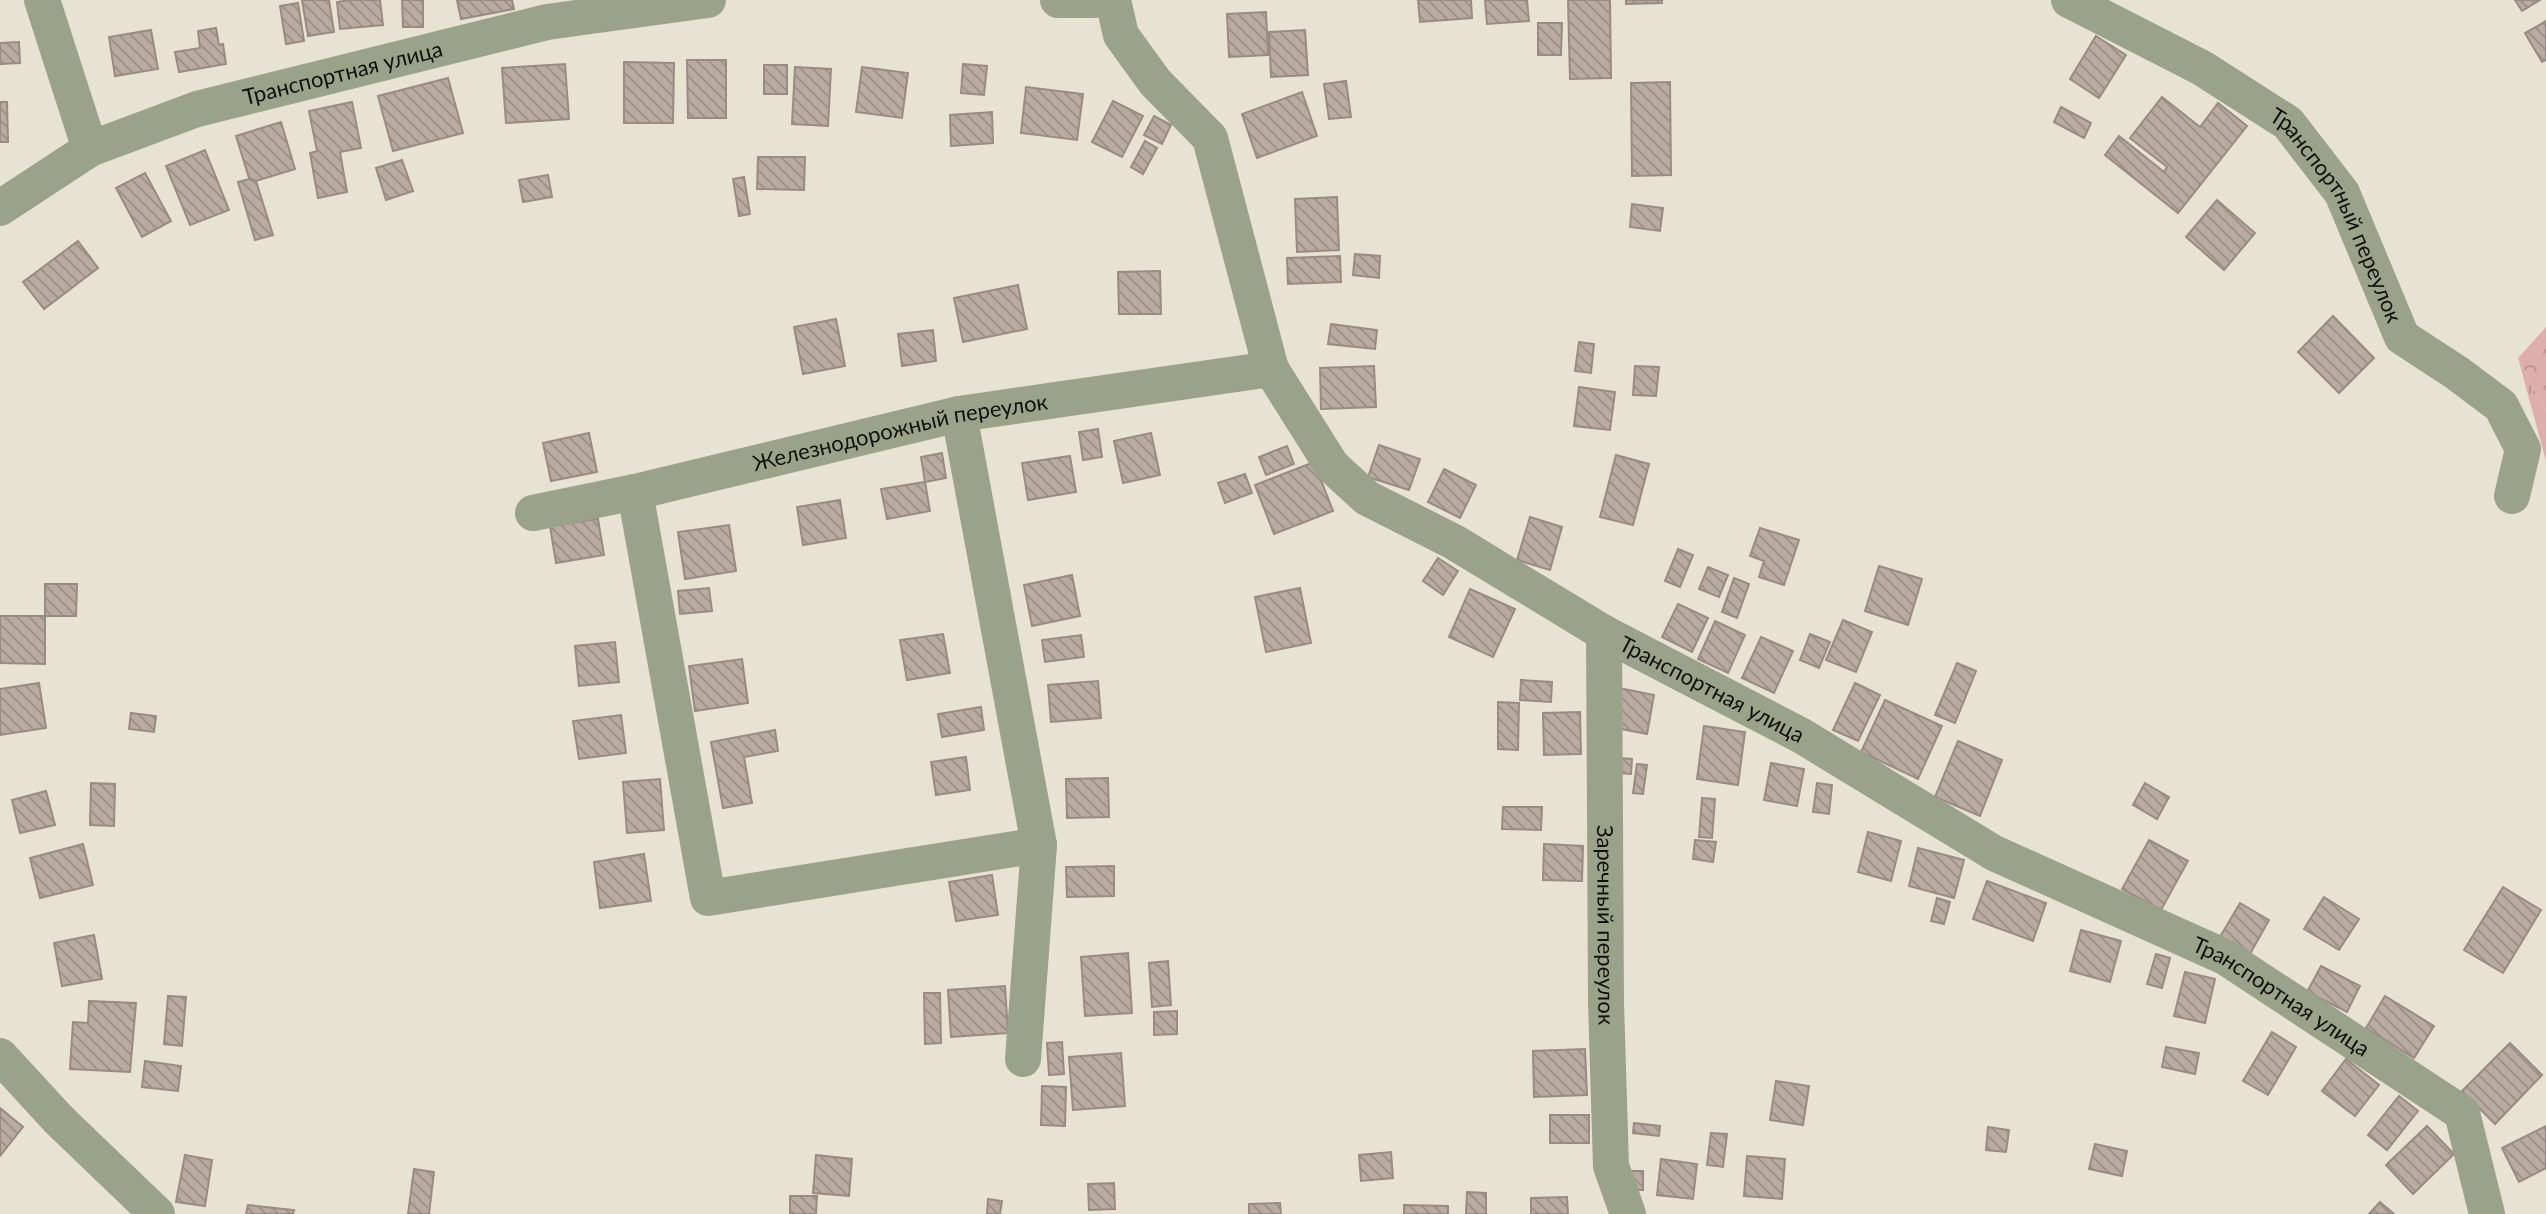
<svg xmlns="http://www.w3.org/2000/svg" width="2546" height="1214" font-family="Lato,sans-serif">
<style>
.grass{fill:url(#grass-tufts)}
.forest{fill:url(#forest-crowns)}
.building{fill:url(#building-back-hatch);stroke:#9a8b82;stroke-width:2}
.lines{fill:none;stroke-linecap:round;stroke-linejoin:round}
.minor{stroke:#9aa38a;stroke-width:36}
.labels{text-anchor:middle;stroke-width:6;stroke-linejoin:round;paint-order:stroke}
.street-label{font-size:22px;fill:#12100b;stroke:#f5efe0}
</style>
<defs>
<pattern id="grass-tufts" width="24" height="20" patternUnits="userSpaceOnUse" patternTransform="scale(2)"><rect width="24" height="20" fill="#deaeac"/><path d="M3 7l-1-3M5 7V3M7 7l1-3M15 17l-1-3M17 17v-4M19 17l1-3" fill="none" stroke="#bd9593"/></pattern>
<pattern id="forest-crowns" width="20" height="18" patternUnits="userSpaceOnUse" patternTransform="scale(2)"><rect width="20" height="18" fill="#deaeac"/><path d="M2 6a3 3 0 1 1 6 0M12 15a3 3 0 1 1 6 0" fill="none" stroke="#bd9593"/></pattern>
<pattern id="building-back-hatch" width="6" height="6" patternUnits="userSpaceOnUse" patternTransform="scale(2)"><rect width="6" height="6" fill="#baaba2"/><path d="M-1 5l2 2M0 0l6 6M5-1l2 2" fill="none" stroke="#9f928a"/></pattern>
</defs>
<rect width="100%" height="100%" fill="#e8e2d2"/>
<path class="grass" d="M2518,358l28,54v49z"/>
<path class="forest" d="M2546,327v85l-28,-54z"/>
<path class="building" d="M302,0h27l5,32 -26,4z
M350,0h30l3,25 -43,4 -3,-27z
M402,0h21v27h-20z
M457,0h55l2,9 -53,10z
M1418,0h53l1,18 -52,4z
M1485,0h42l2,21 -42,3z
M1568,0h42l1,78 -41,1z
M1626,0h36v3l-36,1z
M2515,0h25l-18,11z
M298,3l6,38 -18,3 -6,-38z
M1266,12l2,43 -39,2 -2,-43z
M2546,21v39l-4,2 -17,-29z
M1538,23h24l-1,32h-23z
M216,28l3,17 4,-1 3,20 -47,8 -4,-20 25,-4 -2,-17z
M151,30l7,39 -43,7 -6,-39z
M1305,30l3,45 -37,2 -2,-45z
M2096,36l30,19 -27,43 -29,-19z
M19,42l1,21 -20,1v-21z
M687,60h39v58h-38z
M624,62l50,1 -1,60h-49z
M565,64l4,55 -63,4 -4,-55z
M963,64l24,2 -3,29 -23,-2z
M764,65h23v29h-23z
M795,67l36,2 -3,57 -36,-2z
M862,67l46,6 -6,45 -46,-6z
M448,78l15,55 -70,18 -15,-55z
M1346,81l5,36 -22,2 -5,-35z
M1670,82l1,93 -39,1 -1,-93z
M1026,87l57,7 -6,46 -56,-7z
M1302,92l15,44 -60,22 -15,-44z
M2162,97l38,30 18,-24 29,23 -69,87 -73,-58 14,-19 45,36 3,-5 -37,-29z
M1113,101l30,15 -21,41 -30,-15z
M0,102h7l1,40h-8z
M352,102l9,46 -21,4 7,40 -29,6 -8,-45 7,-2 -8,-40z
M2061,107l30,16 -7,15 -30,-16z
M992,112l1,31 -42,3 -1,-31z
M1154,116l17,9 -9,19 -18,-9z
M281,122l14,47 -39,12 -7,-3 -13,-42z
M1145,141l12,7 -14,26 -12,-7z
M205,150l24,60 -39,15 -24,-59z
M758,157h47l-1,33 -47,-1z
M402,160l11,31 -27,9 -10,-32z
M145,173l26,48 -29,16 -26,-49z
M548,175l4,22 -29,5 -4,-22z
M744,177l6,37 -11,2 -6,-37z
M249,179l7,2 17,54 -18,5 -17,-58z
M1337,197l2,53 -42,2 -2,-53z
M2217,200l38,33 -31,37 -38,-33z
M1632,204l31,4 -3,23 -30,-4z
M78,241l20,27 -54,41 -21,-27z
M1355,254l25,2 -1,22 -26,-3z
M1340,256l1,26 -53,2 -1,-26z
M1160,271l1,43h-42l-1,-42z
M1018,285l9,44 -64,13 -9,-44z
M2333,316l41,42 -35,35 -41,-41z
M836,319l9,47 -42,8 -9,-47z
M1331,324l46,6 -2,19 -47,-5z
M933,330l3,31 -34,5 -4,-32z
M1579,342l15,2 -3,29 -16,-2z
M1374,366l2,41 -55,2 -1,-41z
M1635,366l24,1 -3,29 -23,-1z
M1579,387l36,5 -5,38 -36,-4z
M1098,429l4,28 -19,3 -4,-28z
M589,433l8,39 -46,9 -8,-38z
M1151,433l9,42 -37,8 -9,-42z
M1379,445l41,14 -11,31 -41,-13z
M1287,446l7,18 -28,11 -7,-18z
M942,453l4,25 -21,4 -4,-25z
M1616,455l33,9 -16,61 -33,-8z
M1070,456l6,36 -48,8 -6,-37z
M1314,462l19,49 -59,23 -19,-49z
M1444,469l32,16 -16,33 -32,-16z
M1245,474l7,19 -27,10 -7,-20z
M925,482l5,29 -43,8 -6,-30z
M840,500l6,38 -43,7 -6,-38z
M1530,517l32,10 -12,43 -33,-10z
M598,519l6,36 -48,8 -6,-37z
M729,525l7,46 -51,8 -7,-47z
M1760,528l39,12 -15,45 -25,-8 5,-16 -14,-5z
M1678,549l15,6 -13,32 -15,-6z
M1438,558l20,13 -15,24 -20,-14z
M1879,566l43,13 -14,46 -43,-14z
M1708,567l20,8 -9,22 -20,-8z
M1072,575l8,41 -48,10 -8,-41z
M1734,578l15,6 -12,34 -15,-6z
M45,584h32l-1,32h-31z
M709,588l3,23 -32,3 -2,-23z
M1300,588l11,55 -45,9 -11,-55z
M1470,589l45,20 -22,48 -44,-20z
M1678,604l30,14 -16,34 -30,-15z
M0,616h45v48l-45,-1z
M1843,620l29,12 -16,40 -30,-12z
M1715,621l30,14 -17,38 -30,-14z
M943,634l7,39 -43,7 -7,-40z
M1810,634l20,8 -11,26 -19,-8z
M1081,635l3,22 -39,5 -3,-22z
M1761,637l32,14 -19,42 -32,-15z
M615,642l4,40 -40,4 -4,-40z
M742,659l6,44 -53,8 -6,-45z
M1957,663l19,8 -21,52 -20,-8z
M1521,680l31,2 -1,20 -31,-2z
M1098,681l3,37 -50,4 -3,-37z
M39,683l7,45 -46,7v-46z
M1855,683l25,12 -22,46 -25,-11z
M1619,688l35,7 -7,39 -36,-7z
M1885,700l57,26 -24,53 -57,-27z
M1498,702l21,1 -1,47 -20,-1z
M981,707l3,23 -42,7 -4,-23z
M1580,712l1,42 -37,1 -1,-42z
M131,713l25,3 -2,16 -25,-3z
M621,715l5,38 -47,6 -6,-38z
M1704,726l41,6 -7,53 -41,-6z
M775,730l3,21 -34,6 8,46 -29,5 -12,-66z
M1958,741l44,19 -22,56 -45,-19z
M966,757l4,33 -34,5 -5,-33z
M1606,757l26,2 -1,15 -27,-2z
M1771,763l33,6 -7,37 -33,-6z
M1637,764l10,1 -4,29 -10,-1z
M1108,778l1,39 -42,1 -1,-39z
M660,779l4,51 -37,3 -4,-51z
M91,783l24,1 -1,42 -24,-1z
M1817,783l15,2 -3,29 -16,-2z
M2145,783l24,14 -12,22 -24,-14z
M46,791l9,34 -35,8 -8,-33z
M1702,798l13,1 -3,39 -13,-1z
M1503,807h39l-1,23 -39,-1z
M1868,832l33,9 -10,40 -33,-9z
M1695,840l21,2 -3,20 -20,-3z
M2149,840l39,21 -27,49 -39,-21z
M83,844l10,41 -53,13 -10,-40z
M1544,844l39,2 -1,35 -39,-1z
M1918,848l46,12 -10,38 -45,-12z
M644,854l7,47 -51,7 -6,-46z
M1114,866v30l-47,1 -1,-30z
M992,875l6,40 -42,6 -7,-39z
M1987,881l59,22 -13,38 -60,-22z
M2503,887l38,23 -38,63 -39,-23z
M2324,897l35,22 -20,31 -35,-21z
M1937,898l13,4 -6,22 -13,-3z
M2240,903l29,17 -19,34 -30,-17z
M2081,930l40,11 -11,41 -40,-11z
M94,935l8,44 -40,7 -8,-43z
M1128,953l4,60 -47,3 -4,-59z
M2156,954l14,4 -8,30 -15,-4z
M1168,961l3,44 -19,2 -3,-44z
M2321,966l39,20 -13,26 -40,-20z
M2185,972l30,7 -10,44 -31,-7z
M1005,986l3,47 -57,4 -3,-47z
M924,993h16l1,50 -16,1z
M168,996l18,1 -4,49 -18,-2z
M2385,996l49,30 -20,32 -48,-30z
M89,1001l47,2 -6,69 -60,-3 3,-47 15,1z
M1177,1011v23l-23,1v-23z
M2272,1032l24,15 -28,48 -25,-14z
M1062,1042l2,32 -15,1 -2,-32z
M2510,1043l32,32 -47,49 -33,-33z
M2166,1047l33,6 -4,21 -33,-7z
M1585,1049l2,46 -53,2 -1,-46z
M1121,1053l4,53 -52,4 -4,-53z
M2346,1059l33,26 -24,31 -33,-25z
M145,1061l36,5 -3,25 -36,-4z
M1776,1081l33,5 -6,39 -33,-5z
M1042,1086l24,1 -1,39 -24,-1z
M2399,1096l19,15 -31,39 -19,-15z
M0,1108l23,19 -23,29z
M1550,1115h39v28h-39z
M1634,1123l26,3 -1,10 -26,-3z
M2427,1126l27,28 -41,40 -27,-29z
M2546,1126v42l-27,14 -17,-34z
M1988,1127l21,3 -3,22 -20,-2z
M1711,1133l16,1 -4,33 -16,-2z
M2095,1144l32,7 -5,25 -33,-7z
M1391,1152l2,26 -32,3 -2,-26z
M185,1155l27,5 -7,46 -29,-4z
M816,1155l36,4 -3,37 -36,-3z
M1747,1156l38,3 -3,40 -38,-3z
M1661,1159l36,5 -4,35 -36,-4z
M414,1169l20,3 -5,42h-21z
M1627,1171h16v19h-16z
M1114,1183l1,26 -26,1 -1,-26z
M1467,1192l19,1v21h-20z
M790,1196h27l-1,18h-26z
M1567,1197l1,17h-37v-16z
M988,1199l14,2 -2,13h-13z
M2380,1202l14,12h-25z
M1280,1203l1,11h-32v-10z
M248,1205l46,5 -1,4h-47z
M1404,1205l44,1v8h-44z"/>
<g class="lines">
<g class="minor">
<path d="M42,0l48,149"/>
<path d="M1058,0h36"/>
<path id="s1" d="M1113,0l8,35 34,47 55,56 61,231 61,97 35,32 87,44 150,91 198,103 192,117 231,104 237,156 25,101"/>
<path id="s2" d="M2069,0l133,68 86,55 54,70 60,144 55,36 44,33 22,43 -11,47"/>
<path id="s3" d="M0,208l90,-59 107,-40 350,-87 161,-22"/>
<path d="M959,414l80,431 -16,214"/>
<path d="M635,492l73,406 331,-53"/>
<path id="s4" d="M533,513l102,-21 324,-78 312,-45"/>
<path id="s5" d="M1604,633l2,370 5,163 17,48"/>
<path d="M0,1056l59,64 98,94"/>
</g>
</g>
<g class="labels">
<g class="street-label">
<text dy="8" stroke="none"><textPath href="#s3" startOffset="372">Транспортная улица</textPath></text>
<text dy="8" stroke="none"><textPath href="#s2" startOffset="356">Транспортный переулок</textPath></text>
<text dy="8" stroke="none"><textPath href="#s4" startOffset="376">Железнодорожный переулок</textPath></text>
<text dy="8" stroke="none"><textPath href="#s1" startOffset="968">Транспортная улица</textPath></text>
<text dy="8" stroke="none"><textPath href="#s5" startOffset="292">Заречный переулок</textPath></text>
<text dy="8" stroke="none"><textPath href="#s1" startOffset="1616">Транспортная улица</textPath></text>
</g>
</g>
</svg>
